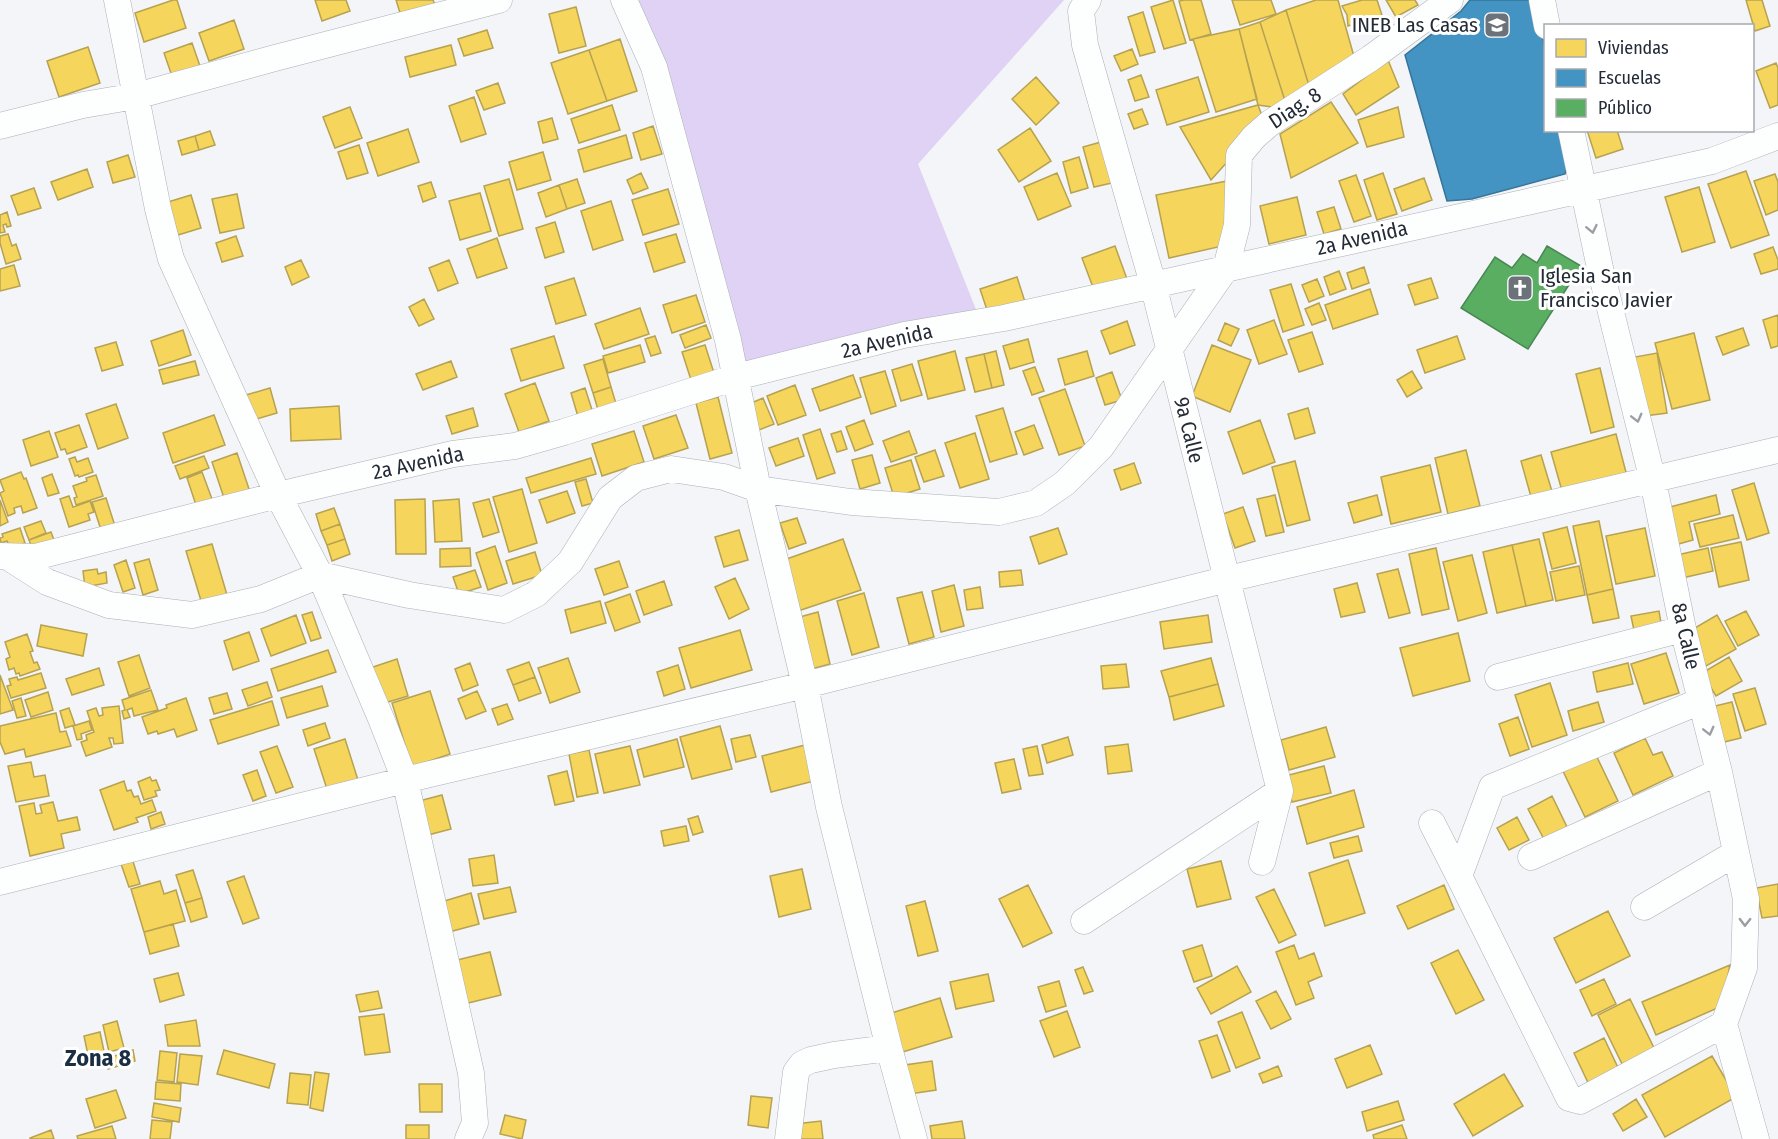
<svg xmlns="http://www.w3.org/2000/svg" width="1778" height="1139" font-family="'Fira Sans Condensed',sans-serif">
<style>
.green{fill:#dfd2f4}
.homes{fill:#f6d55c;stroke:#b6a251;stroke-width:1.5}
.schools{fill:#4393c3;stroke:#397499;stroke-width:1.5}
.public{fill:#5aae61;stroke:#498754;stroke-width:1.5}
.lines{fill:none;stroke-linecap:round;stroke-linejoin:round}
.minor-casing{stroke:#aab0b6;stroke-width:27}
.minor{stroke:#fdfefe;stroke-width:26}
.oneway{stroke:#9a9fa4}
.labels{text-anchor:middle;stroke-width:6;stroke-linejoin:round;paint-order:stroke}
.poi-label{font-size:21px;fill:#222b36;stroke:#fff;text-anchor:end}
.street-label{font-size:21px;fill:#222b36;stroke:#fff}
.quarter-label{font-size:24px;font-weight:bold;fill:#1a2f43;stroke:#fff}
</style>
<rect width="100%" height="100%" fill="#f3f5f8"/>
<path class="green" d="M633,0h431l-146,164 61,153 -232,53z"/>
<path class="homes" d="M173,0h4l9,28 -42,14 -9,-29z
M315,0h31l4,11 -28,10z
M396,0h37l2,5 -34,11z
M1173,0l13,43 -22,6 -13,-42z
M1184,0h17l10,34 -21,6 -11,-39z
M1232,0h39l5,14 -36,11z
M1316,0h22l17,60 -45,29 -24,-79z
M1362,0h15l5,15 -34,11 -1,-11 -5,-9z
M1386,0h29l3,5 -22,12z
M1746,0h16l8,26 -15,5z
M576,7l10,39 -27,7 -10,-39z
M1286,10l24,79 -24,15 -26,-82z
M1143,12l12,40 -15,4 -12,-39z
M234,20l10,29 -35,12 -10,-28z
M1260,22l26,82 -7,4 -21,-3 -19,-76z
M1239,29l18,70 -41,13 -23,-73z
M487,30l6,18 -29,8 -6,-17z
M620,39l17,52 -30,10 -18,-51z
M192,43l9,26 -28,10 -9,-26z
M451,45l5,20 -46,12 -5,-20z
M88,47l12,36 -41,14 -12,-36z
M1132,49l6,15 -17,7 -7,-15z
M589,50l18,51 -39,13 -17,-51z
M1388,60l11,27 -43,28 -13,-21z
M1776,63l2,5v37l-8,3 -14,-37z
M1141,75l8,22 -14,4 -7,-21z
M1036,77l23,26 -23,22 -24,-26z
M1198,77l11,35 -42,13 -11,-35z
M498,83l7,20 -21,7 -8,-19z
M474,97l12,37 -25,8 -12,-36z
M1331,102l27,41 -67,35 -11,-44z
M612,105l8,25 -41,13 -8,-24z
M1258,105l6,16 -53,59 -31,-53z
M350,107l12,31 -27,10 -12,-31z
M1398,107l6,30 -37,10 -9,-27z
M1142,109l6,15 -14,5 -6,-15z
M552,118l6,21 -15,4 -5,-21z
M653,126l9,28 -21,6 -8,-27z
M1030,128l21,33 -32,21 -21,-32z
M408,129l11,33 -41,14 -11,-33z
M1587,130h30l6,19 -27,9z
M210,131l5,14 -16,5 -4,-14z
M626,135l6,23 -48,14 -6,-22z
M195,136l4,14 -17,5 -4,-14z
M1101,142l11,41 -18,4 -11,-40z
M359,145l9,28 -21,6 -9,-27z
M543,152l8,28 -34,10 -8,-28z
M128,155l7,22 -22,6 -6,-21z
M1079,157l9,31 -17,5 -8,-31z
M87,169l6,18 -35,13 -7,-18z
M1746,171l23,64 -38,13 -23,-64z
M641,173l7,15 -15,6 -6,-14z
M1057,173l14,33 -33,14 -14,-33z
M1383,173l14,41 -20,6 -13,-40z
M1775,174l3,8v28l-12,5 -12,-34z
M1356,175l15,41 -17,6 -15,-41z
M1424,178l8,22 -30,11 -8,-22z
M509,179l14,50 -24,7 -15,-50z
M577,179l8,24 -18,6 -8,-24z
M1227,181v64l-58,13 -13,-63z
M431,182l5,15 -13,5 -5,-16z
M559,185l8,24 -21,8 -8,-24z
M1699,187l16,55 -33,10 -17,-55z
M34,188l7,20 -23,7 -7,-19z
M668,189l11,35 -36,11 -11,-35z
M480,193l11,38 -31,9 -11,-39z
M237,194l7,34 -24,5 -8,-34z
M191,195l10,33 -23,7 -10,-33z
M1297,197l9,38 -37,9 -9,-38z
M611,201l12,39 -30,10 -12,-39z
M1334,207l7,22 -17,5 -7,-22z
M7,212l4,14 -4,1 -1,-3 -3,1 2,7 -5,1v-18z
M555,222l9,30 -19,6 -9,-30z
M8,234l4,12 4,-2 5,15 -15,5 -6,-21v-7z
M676,234l9,28 -31,10 -9,-29z
M236,236l7,20 -21,6 -6,-19z
M497,238l10,30 -30,10 -10,-29z
M1115,246l12,33 -33,11 -12,-32z
M1773,247l5,13v9l-17,5 -7,-20z
M301,260l8,17 -17,8 -7,-18z
M449,260l9,23 -20,8 -9,-23z
M14,265l6,21 -20,5v-22z
M1364,267l5,16 -17,6 -5,-16z
M1339,271l7,18 -16,6 -6,-18z
M1017,277l9,28 -37,11 -9,-27z
M574,278l12,37 -30,9 -11,-37z
M1431,278l7,20 -23,7 -7,-20z
M1317,279l7,17 -15,6 -7,-17z
M1291,284l13,41 -21,7 -13,-42z
M1370,289l8,25 -45,15 -8,-24z
M696,295l9,27 -33,11 -9,-28z
M424,299l10,20 -15,7 -10,-19z
M1319,303l7,17 -14,5 -7,-16z
M640,308l9,26 -45,15 -9,-25z
M1778,315v31l-7,2 -8,-28z
M1274,320l13,34 -28,10 -12,-34z
M1127,321l8,24 -25,9 -9,-23z
M1225,323l14,6 -8,17 -13,-6z
M706,325l5,13 -26,10 -5,-13z
M1743,328l6,17 -26,10 -7,-18z
M183,330l8,25 -32,11 -8,-25z
M1312,332l11,32 -24,8 -11,-32z
M1694,333l16,67 -38,9 -17,-66z
M554,336l10,32 -43,13 -10,-32z
M655,336l6,17 -10,3 -6,-17z
M1457,336l8,23 -40,14 -8,-23z
M1028,339l6,23 -24,7 -7,-23z
M116,342l7,23 -21,6 -7,-23z
M640,345l5,17 -37,11 -5,-17z
M705,345l10,31 -23,7 -10,-31z
M1212,345l39,15 -21,52 -38,-16z
M955,351l10,39 -37,9 -10,-38z
M996,351l8,34 -12,3 -8,-34z
M1087,351l7,25 -29,9 -7,-26z
M1657,353l10,60 -22,3 -10,-59z
M984,354l8,34 -17,4 -9,-34z
M603,359l8,28 -18,6 -9,-28z
M195,361l4,14 -36,9 -4,-14z
M451,361l6,16 -34,13 -7,-16z
M912,364l10,31 -21,6 -9,-31z
M1035,367l9,24 -12,4 -9,-24z
M1600,368l14,59 -23,6 -15,-59z
M885,371l11,35 -25,8 -11,-36z
M1412,371l10,17 -15,9 -10,-17z
M1112,372l10,28 -17,5 -9,-27z
M853,375l8,22 -41,14 -8,-22z
M535,383l14,38 -30,11 -14,-38z
M795,385l11,30 -28,10 -11,-29z
M611,387l6,20 -18,6 -6,-20z
M270,388l7,25 -24,7 -7,-25z
M585,388l9,28 -15,4 -8,-27z
M1065,389l20,57 -26,9 -20,-57z
M718,397l14,56 -22,6 -14,-56z
M763,398l11,26 -15,6 -10,-26z
M116,404l12,34 -30,11 -12,-35z
M339,406l2,33 -50,2 -1,-32z
M473,408l5,18 -26,8 -6,-18z
M1003,408l14,46 -27,8 -14,-46z
M1308,408l7,25 -20,6 -7,-25z
M214,415l11,30 -52,18 -10,-30z
M676,415l12,33 -34,11 -11,-33z
M864,420l9,24 -18,7 -9,-24z
M1260,420l15,42 -32,12 -15,-42z
M79,425l8,22 -20,7 -2,-5 -4,1 -6,-17z
M1034,425l9,23 -19,7 -9,-23z
M820,429l15,44 -18,6 -14,-44z
M49,431l9,26 -27,9 -8,-26z
M634,431l10,31 -42,14 -10,-32z
M841,431l6,18 -10,3 -6,-18z
M909,431l8,22 -26,9 -8,-21z
M975,433l14,46 -29,9 -15,-45z
M1616,434l12,46 -64,18 -13,-46z
M798,438l6,18 -28,10 -7,-18z
M935,450l9,26 -20,6 -9,-25z
M1466,450l14,56 -32,8 -13,-56z
M237,453l13,39 -25,9 -13,-39z
M872,455l8,28 -20,6 -8,-29z
M1541,455l13,43 -21,6 -12,-43z
M204,456l5,12 -29,11 -5,-13z
M75,457l2,5 11,-4 5,14 -14,5 -1,-2 -3,1 -6,-17z
M591,458l5,16 -65,19 -5,-15z
M911,460l9,29 -26,8 -9,-29z
M1295,461l15,59 -23,6 -15,-59z
M1134,463l7,20 -20,7 -7,-20z
M1430,465l11,47 -50,12 -10,-47z
M21,472l3,7 2,-1 11,30 -14,5 -2,-7 -7,2 1,5 -7,3 -8,-23 4,-2 -4,-11z
M202,472l10,27 -16,6 -9,-27z
M52,474l7,19 -11,3 -6,-18z
M96,475l7,21 -27,9 -2,-7 3,-1 -4,-11 14,-5 -1,-3z
M586,479l7,24 -11,3 -7,-24z
M1754,483l15,50 -22,7 -15,-50z
M522,489l15,54 -28,9 -16,-55z
M567,491l8,22 -28,10 -8,-23z
M1275,495l9,37 -18,4 -9,-37z
M1377,495l5,20 -28,8 -6,-20z
M1716,495l4,19 -31,8 4,18 -18,5 -9,-37z
M69,496l4,11 17,-6 4,11 -6,2 2,6 -21,7 -9,-28z
M106,498l9,28 -14,4 -9,-28z
M425,499l1,55h-30l-1,-54z
M459,499l3,42 -27,1 -2,-41z
M489,499l10,33 -16,5 -10,-34z
M0,500l8,22 -8,4z
M1243,507l12,34 -20,7 -12,-34z
M334,508l6,16 -19,7 -5,-17z
M1733,515l6,23 -39,9 -6,-23z
M797,518l9,25 -17,6 -9,-26z
M41,521l5,12 -17,7 -5,-13z
M1599,521l14,68 -26,6 -14,-69z
M340,524l5,15 -18,6 -6,-14z
M1567,527l9,36 -24,6 -9,-36z
M20,528l5,15 -15,4 -3,-6 -6,2 -1,-5 3,-1 -1,-3z
M1058,528l9,26 -28,10 -9,-27z
M1645,528l10,48 -39,8 -10,-48z
M739,530l9,30 -24,7 -9,-30z
M51,532l6,16 -22,8 -6,-16z
M345,539l5,15 -18,7 -5,-16z
M843,539l18,51 -63,21 -17,-50z
M1539,539l14,61 -27,6 -14,-61z
M1741,542l8,38 -30,7 -8,-39z
M212,544l18,61 -28,-1 -16,-53z
M1512,545l14,61 -29,7 -14,-61z
M495,546l12,37 -19,7 -12,-37z
M470,548l1,18 -31,1v-18z
M1436,548l13,61 -27,6 -13,-61z
M1708,548l5,23 -31,7 -5,-23z
M535,552l7,23 -29,9 -7,-23z
M1472,555l15,58 -29,8 -15,-59z
M149,559l9,31 -15,5 -9,-32z
M126,560l9,28 -12,4 -9,-27z
M619,561l9,26 -24,8 -9,-26z
M1579,566l6,29 -29,6 -6,-29z
M97,569l1,5 8,-2 1,11 -22,4 -2,-16z
M1398,569l12,44 -21,5 -12,-44z
M475,570l6,17 -22,7 -6,-17z
M1021,570l2,15 -23,2 -1,-15z
M735,578l14,31 -20,10 -14,-32z
M664,581l8,24 -28,10 -8,-24z
M1357,583l8,29 -24,5 -7,-28z
M954,585l10,41 -23,6 -9,-41z
M980,587l3,21 -16,2 -3,-20z
M1613,589l6,29 -26,5 -6,-28z
M922,592l12,45 -25,7 -12,-46z
M864,593l15,54 -27,8 -15,-54z
M630,594l10,28 -25,9 -10,-28z
M600,601l6,22 -35,10 -6,-23z
M1659,611l3,18 -27,6 -4,-19z
M1746,611l13,24 -21,11 -13,-25z
M312,612l9,26 -10,3 -9,-26z
M818,612l12,52 -22,6 -12,-52z
M296,615l10,28 -35,13 -10,-27z
M1208,615l4,27 -48,7 -4,-27z
M1717,615l19,34 -30,17 -18,-34z
M41,625l46,9 -4,22 -46,-10z
M740,630l12,40 -61,18 -12,-40z
M249,632l10,29 -26,9 -9,-29z
M1458,633l12,48 -57,15 -13,-48z
M27,634l6,17 -3,1 4,11 3,-1 3,7 -20,7 -1,-3 -3,1 -2,-6 -5,2 -3,-11 4,-2 -5,-15z
M328,650l8,22 -58,19 -7,-22z
M1666,653l13,40 -35,11 -13,-40z
M139,655l11,33 -21,8 -11,-34z
M1729,657l13,24 -26,15 -14,-23z
M568,658l12,34 -30,11 -12,-35z
M1211,658l7,26 -49,13 -8,-26z
M397,659l11,37 -30,9 -11,-36z
M529,662l6,15 -22,8 -6,-15z
M470,663l8,22 -15,6 -8,-22z
M1628,663l5,21 -36,8 -4,-20z
M1126,664l3,23 -26,2 -2,-23z
M678,665l7,24 -21,7 -7,-24z
M99,668l5,17 -32,10 -6,-16z
M41,673l5,15 -35,10 -4,-12 4,-1 -2,-6 8,-2 1,3z
M0,675l13,35 -13,4z
M535,677l6,16 -22,8 -6,-16z
M267,682l5,15 -24,9 -6,-16z
M1550,683l17,52 -35,12 -17,-52z
M1218,684l6,22 -50,14 -5,-23z
M322,686l6,20 -41,12 -6,-20z
M1755,688l11,36 -21,7 -12,-37z
M151,690l7,20 -24,6 -2,-8 -5,2 3,7 -6,2 -2,-8 3,-1 -3,-10z
M430,691l20,63 -38,13 -20,-64z
M477,691l9,20 -20,8 -8,-20z
M48,692l5,18 -22,7 -6,-17z
M227,693l5,16 -18,5 -5,-16z
M21,698l5,18 -9,2 -5,-17z
M186,698l11,32 -20,7 -3,-8 -16,5 -1,-3 -9,3 -6,-17 25,-9 -1,-3z
M272,701l7,24 -61,19 -8,-24z
M1598,702l6,20 -31,9 -5,-20z
M1732,702l9,36 -17,4 -9,-36z
M507,704l6,15 -15,6 -6,-16z
M119,706l4,37 -9,1 -1,-6h-4l3,9 -26,9 -5,-14 6,-2 -1,-5 8,-3 -7,-21 9,-3 3,8 4,-1 -1,-7z
M69,708l6,17 -10,3 -5,-17z
M56,713l4,19 6,-1 5,15 -45,11 -2,-8 -19,5 -5,-12v-16z
M1518,717l11,32 -19,7 -11,-32z
M89,721l3,9 -11,4 1,5 -5,1 -4,-14z
M325,723l5,15 -22,8 -5,-16z
M720,726l12,43 -40,10 -12,-42z
M1326,727l9,30 -46,13 -8,-30z
M750,735l6,22 -20,5 -5,-23z
M1068,737l5,18 -26,8 -5,-18z
M1645,738l8,17 9,-3 11,24 -40,19 -19,-42z
M345,739l13,41 -31,9 -13,-40z
M677,739l7,28 -40,10 -7,-27z
M1128,744l4,27 -24,3 -3,-27z
M805,745l9,36 -43,11 -9,-36z
M277,746l16,41 -17,6 -16,-41z
M630,746l10,39 -36,8 -9,-39z
M1037,746l6,28 -14,2 -6,-27z
M589,750l9,43 -21,4 -8,-43z
M1595,753l23,48 -33,16 -23,-48z
M1014,759l7,30 -19,4 -7,-30z
M31,762l3,15 11,-2 4,21 -33,6 -8,-36z
M1324,766l7,27 -39,9 -7,-26z
M257,770l9,26 -13,5 -10,-26z
M567,771l7,30 -19,4 -7,-29z
M150,777l2,4 4,-1 4,10 -5,1 2,5 -13,4 -6,-18z
M124,781l3,10 4,-1 3,7 4,-1 3,8 11,-4 4,11 -20,7 2,4 -24,8 -14,-40z
M1354,790l10,37 -57,17 -10,-37z
M442,795l9,34 -23,6 -9,-34z
M1552,796l17,35 -23,12 -18,-34z
M53,802l5,19 19,-4 3,13 -19,4 3,14 -34,8 -11,-50 15,-3 2,11 6,-1 -2,-8z
M161,812l4,12 -14,5 -3,-12z
M698,816l5,16 -10,3 -5,-16z
M1517,817l12,23 -20,10 -12,-22z
M686,826l3,15 -25,5 -3,-15z
M1358,836l4,15 -28,7 -4,-15z
M494,855l4,28 -25,3 -4,-27z
M132,858l8,26 -11,3 -9,-26z
M1348,860l17,53 -40,13 -16,-53z
M1221,861l10,38 -34,8 -10,-38z
M802,869l9,40 -32,8 -9,-41z
M193,870l9,28 -17,5 -9,-28z
M244,876l15,42 -16,6 -16,-42z
M160,881l4,13 12,-4 9,31 -41,11 -13,-43z
M1778,884v32l-16,2 -6,-30z
M1028,885l24,48 -29,14 -24,-48z
M1444,885l10,24 -46,20 -11,-23z
M510,887l6,25 -32,7 -6,-25z
M1274,889l22,46 -17,8 -23,-46z
M471,893l8,31 -30,8 -8,-30z
M202,898l5,19 -16,5 -6,-19z
M925,901l13,50 -20,5 -12,-50z
M1608,911l22,45 -54,27 -22,-45z
M173,924l6,22 -29,8 -6,-22z
M1202,945l10,31 -18,6 -11,-31z
M1294,945l5,14 15,-6 8,23 -14,6 6,16 -18,7 -20,-53z
M1458,950l26,50 -28,14 -25,-51z
M490,952l11,43 -37,9 -11,-43z
M1730,965l-8,41 -66,29 -14,-33z
M1237,966l14,26 -40,22 -14,-26z
M1083,967l10,24 -9,3 -9,-24z
M178,973l6,22 -24,7 -6,-23z
M988,974l6,27 -38,8 -6,-27z
M1604,979l12,25 -24,12 -12,-26z
M1059,981l7,25 -20,6 -8,-25z
M378,991l4,17 -22,4 -4,-17z
M1276,991l15,28 -20,10 -15,-28z
M940,998l12,39 -56,17 -11,-39z
M1630,999l28,57 -32,16 -28,-57z
M1067,1011l13,36 -26,10 -14,-36z
M1242,1012l18,46 -24,10 -18,-46z
M384,1014l6,38 -25,3 -6,-38z
M196,1020l4,26h-32l-3,-21z
M117,1021l7,27 -15,4 -6,-27z
M100,1032l5,24 -16,4 -5,-24z
M1217,1035l13,36 -18,7 -13,-37z
M1604,1038l17,36 -30,15 -17,-36z
M1370,1045l12,29 -35,14 -12,-29z
M133,1050l2,11 -27,8 -3,-10z
M224,1050l51,14 -6,24 -52,-14z
M160,1051l17,2 -3,29 -17,-2z
M180,1054l22,2 -4,29 -21,-3z
M1712,1056l24,41 -71,40 -23,-42z
M932,1061l4,29 -26,4 -5,-29z
M1278,1066l4,10 -19,7 -4,-9z
M315,1072l14,2 -6,37 -13,-3z
M290,1073l21,2 -3,30 -21,-2z
M1504,1074l19,32 -50,30 -19,-32z
M156,1082l25,2 -1,17 -25,-2z
M419,1084h23v28h-22z
M116,1090l10,28 -31,10 -9,-29z
M751,1096l21,2 -4,30 -20,-3z
M1636,1099l11,18 -24,14 -10,-17z
M1398,1101l6,19 -37,11 -5,-19z
M154,1103l27,5 -2,14 -27,-5z
M505,1115l21,5 -4,19 -22,-5z
M152,1120l20,2 -2,17h-20z
M821,1121l2,18h-26l-2,-15z
M962,1121l3,18h-33l-2,-13z
M406,1125h23v14h-23z
M1402,1125l5,14h-33l-1,-4z
M112,1126l4,13h-38l-1,-3z
M51,1130l3,9h-24v-1z"/>
<path class="schools" d="M1470,0h65l11,53v77h14l9,32 -4,12 -93,25 -25,2 -42,-146 56,-44z"/>
<path class="public" d="M1547,246l34,20 -53,83 -67,-41 34,-51 17,11 11,-14 14,9z"/>
<g class="lines">
<g class="minor-casing">
<path id="minor" d="M117,0l41,209 13,50 107,236 42,80 62,146 23,59 66,293 4,50 -7,16
M624,0l30,67 74,273 30,149 47,196 24,122 60,241 25,91
M1088,0l-7,11 4,34 68,239 127,507 -18,71
M1542,0l5,26
M0,126l83,-21 53,-9 139,-38 224,-58
M1571,130l29,138 53,213 30,148 36,143 27,127 -2,69 -20,56 32,115
M0,556l35,1 243,-62 175,-41 62,-8 49,-14 172,-55 168,-42 100,-17 708,-157 66,-25
M8,557l39,25 62,23 83,10 69,-16 59,-24 89,20 95,15 32,-16 34,-32 40,-64 26,-20 35,-9 53,8 34,12 93,13 148,10 37,-9 29,-20 36,-36 125,-179 11,-43 2,-70 15,-18 16,-14 101,-65 79,-58
M1498,677l185,-48
M1701,701l-209,86 -33,89 110,222 11,3 144,-77
M1432,823l27,53
M1531,857l188,-85
M0,882l405,-102 400,-95 423,-106 550,-129
M1644,907l92,-54
M1084,921l196,-130
M788,1139l8,-67 6,-8 9,-4 23,-5 55,-7"/>
</g>
<use href="#minor" class="minor"/>
</g>
<defs><path id="oneway-chevron" d="M-2-3.5L2.5 0L-2 3.5" fill="none" stroke-width="1.6" stroke-linecap="round" stroke-linejoin="round" transform="scale(1.5)"/></defs>
<g class="oneway">
<use href="#oneway-chevron" transform="translate(1592 229) rotate(78)"/>
<use href="#oneway-chevron" transform="translate(1637 418) rotate(76)"/>
<use href="#oneway-chevron" transform="translate(1709 731) rotate(76)"/>
<use href="#oneway-chevron" transform="translate(1745 922) rotate(91)"/>
</g>
<defs>
<g id="university-square" transform="scale(1.35)"><rect x="-9" y="-9" width="18" height="18" rx="4" fill="#6b727a" stroke="#fff"/><path d="M0-5L7-2L0 1L-7-2ZM-4 1L0 2.5L4 1V4Q0 6-4 4Z" fill="#fff"/></g>
<g id="church-square" transform="scale(1.35)"><rect x="-9" y="-9" width="18" height="18" rx="4" fill="#6b727a" stroke="#fff"/><path d="M-1.2-6h2.4v3.5h3.3v2.4h-3.3V6h-2.4V-.1h-3.3v-2.4h3.3Z" fill="#fff"/></g>
</defs>
<g fill-rule="evenodd">
<use href="#university-square" x="1497" y="25"/>
<use href="#church-square" x="1520" y="288"/>
</g>
<g class="labels">
<g class="poi-label">
<text x="1478" y="32">INEB Las Casas</text>
<text x="1540" y="283" text-anchor="start">Iglesia San<tspan x="1540" dy="24">Francisco Javier</tspan></text>
</g>
<g class="street-label">
<text transform="translate(1295 108) rotate(-33)" y="7">Diag. 8</text>
<text transform="translate(1362 238) rotate(-13)" y="7">2a Avenida</text>
<text transform="translate(887 341) rotate(-13)" y="7">2a Avenida</text>
<text transform="translate(1189 430) rotate(76)" y="7">9a Calle</text>
<text transform="translate(418 463) rotate(-12)" y="7">2a Avenida</text>
<text transform="translate(1686 636) rotate(77)" y="7">8a Calle</text>
</g>
<g class="quarter-label">
<text x="98" y="1066">Zona 8</text>
</g>
</g>
<rect x="1544" y="24" width="210" height="108" fill="#ffffff" stroke="#a7aaaf" stroke-width="1.5"/>
<rect x="1556" y="39" width="30" height="18" fill="#f6d55c" stroke="#a7aaaf" stroke-width="1.5"/>
<text x="1598" y="54" font-size="18" fill="#222b36">Viviendas</text>
<rect x="1556" y="69" width="30" height="18" fill="#4393c3" stroke="#a7aaaf" stroke-width="1.5"/>
<text x="1598" y="84" font-size="18" fill="#222b36">Escuelas</text>
<rect x="1556" y="99" width="30" height="18" fill="#5aae61" stroke="#a7aaaf" stroke-width="1.5"/>
<text x="1598" y="114" font-size="18" fill="#222b36">Público</text>
</svg>
